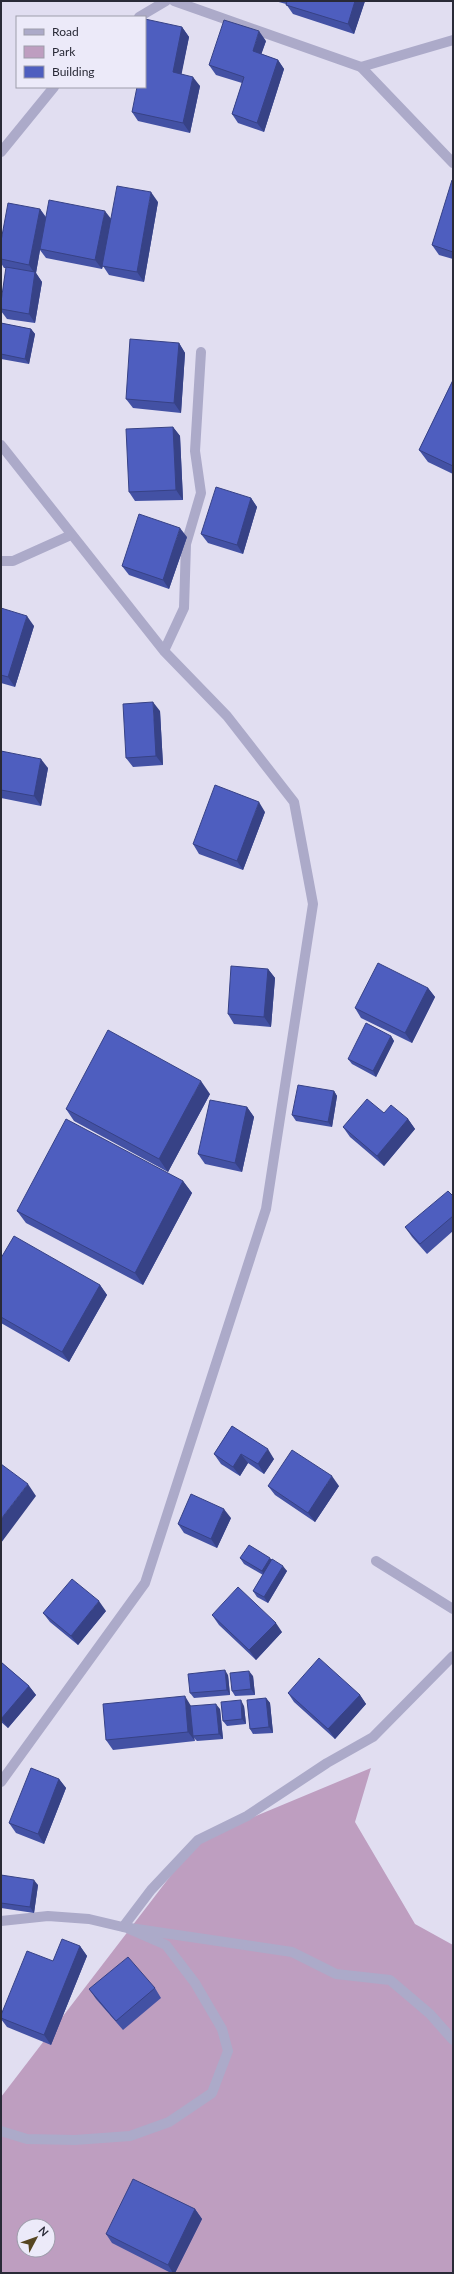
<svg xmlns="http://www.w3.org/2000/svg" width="454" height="2274" font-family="Lato,sans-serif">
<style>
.green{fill:#be9ec0;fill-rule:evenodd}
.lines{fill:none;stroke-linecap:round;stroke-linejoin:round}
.minor{stroke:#acaac9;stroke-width:10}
.tertiary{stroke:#acaac9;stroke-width:10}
.wall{fill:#4351a4}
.shaded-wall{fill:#374286}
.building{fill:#4e5ebf;stroke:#374286}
</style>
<rect width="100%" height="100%" fill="#e1def1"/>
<path class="green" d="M371,1768l-16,54 60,102 38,21v328h-452v-176l197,-257zM24,2226h24v24h-24z"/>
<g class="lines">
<path class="minor" d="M361,67l92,-27
M1,445l163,206 63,65 67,86 19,102 -47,305 -121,374 -144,199
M1,561h12l58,-26
M164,651l20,-43 2,-64 15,-51 -6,-42 6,-99
M376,1561l77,48
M453,1656l-80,81 -46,26 -80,53 -49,24 -47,50 -28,37 169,25 44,22 54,6 40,34 23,26
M1,1921l47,-5 41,3 38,9 39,17 29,38 27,46 6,22 -16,42 -43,29 -39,14 -55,4 -48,-1 -26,-8"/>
<path class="tertiary" d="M174,1l187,66 92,96
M139,17l27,-16
M1,152l53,-65"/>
</g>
<path class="wall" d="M275,1h90l-11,33 -61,-20 -7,-10z
M182,27l7,10 -8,37 19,12 -10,47 -52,-12 -6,-9z
M266,41l-5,13 17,6 6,9 -20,63 -26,-9 -6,-9 10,-31 -26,-8 -7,-10z
M453,180v79l-14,-4 -7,-10z
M158,202l-14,80 -35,-7 -6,-9 -1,3 -56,-11 -6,-8 -4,23 6,9 -7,41 -28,-4 -6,-8 5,-43h-2l-3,-5v-22l39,-32 6,8 65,2z
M1,323l30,6 4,5 -6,30 -28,-5z
M179,343l6,10 -4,60 -48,-5 -7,-9z
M453,380v94l-25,-12 -9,-12z
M173,427l7,9 3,64 -48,1 -6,-9z
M251,498l6,9 -14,47 -35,-11 -7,-9z
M187,537l-18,52 -40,-14 -7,-9z
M1,608l33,18 -19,61 -14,-4z
M160,711l3,54 -30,2 -7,-9z
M1,751l47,17 -7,38 -40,-8z
M265,812l-22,58 -44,-16 -6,-10z
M268,969l7,9 -4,49 -37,-3 -6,-10z
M428,988l7,9 -23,46 -51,-25 -6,-10z
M391,1036l3,5 -18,36 -24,-13 -4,-5z
M334,1091l3,5 -5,31 -36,-6 -4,-6z
M210,1094l-42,78 -94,-51 -8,-12z
M247,1107l7,10 -12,55 -37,-8 -7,-10z
M384,1113l24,6 7,10 -31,37 -34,-29 -7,-10z
M183,1181l9,12 -49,92 -117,-62 -9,-12z
M453,1196v35l-26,23 -15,-17 -7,-10z
M1,1258l99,27 7,10 -38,67 -68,-39z
M232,1426l42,33 -10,15 -16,-11 -8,13 -19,-12 -7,-10z
M268,1486h71l-24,36 -40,-27z
M231,1518l-14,30 -33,-15 -6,-9z
M240,1558l31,1 16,12 -19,32 -11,-6 -4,-6 10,-16 -19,-11z
M106,1611l-28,34 -28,-23 -7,-9z
M212,1615l70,17 -26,28 -37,-35z
M1,1662l28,24 7,9 -28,33 -7,-6z
M228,1675l2,20 -36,3 -4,-5z
M253,1676l2,19 -20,1 -3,-5z
M288,1693l72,2 6,9 -31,35 -41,-37z
M266,1698l4,5 3,30 -20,1 -3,-5z
M191,1706l29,3 3,30 -26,2 -3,-3 1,3 -82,9 -7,-10z
M244,1706l2,18 -19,2 -4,-5z
M59,1779l7,9 -22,56 -28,-11 -7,-10z
M1,1875l37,10 -4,28 -33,-5z
M80,1946l7,10 -36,89 -44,-18 -6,-8v-4l52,-54z
M155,1988l6,10 -38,32 -27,-31 -7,-10z
M195,2209l7,10 -27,54h-4l-59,-30 -6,-9z"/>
<path class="shaded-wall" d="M355,1h10l-11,33 -6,-10z
M182,27l7,10 -9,45 -7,-10z
M259,31l7,10 -7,20 -6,-10z
M278,60l6,9 -20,63 -7,-9z
M193,77l7,9 -10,47 -7,-10z
M151,192l7,10 -14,80 -7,-10z
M40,209l6,9 -6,31v1l-4,23 6,9 -7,41 -6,-9 6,-40 -6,-9z
M105,211l7,9 -10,49 -7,-9z
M31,329l4,5 -6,30 -4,-5z
M179,343l6,10 -4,60 -7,-10z
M173,427l7,9 3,64 -7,-10z
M251,498l6,9 -14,47 -6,-9z
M180,528l7,9 -18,52 -6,-9z
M27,616l7,10 -19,61 -7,-10z
M153,702l7,9 3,54 -7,-9z
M41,759l7,9 -7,38 -7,-10z
M259,802l6,10 -22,58 -6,-9z
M268,969l7,9 -4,49 -7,-10z
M428,988l7,9 -23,46 -7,-10z
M391,1036l3,5 -18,36 -3,-6z
M201,1081l9,13 -42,78 -9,-13z
M334,1091l3,5 -5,31 -4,-5z
M247,1107l7,10 -12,55 -7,-9z
M408,1119l7,10 -31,37 -7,-10z
M183,1181l9,12 -49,92 -8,-12z
M100,1285l7,10 -38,67 -7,-10z
M268,1449l6,10 -10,15 -6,-10z
M241,1454l7,9 -8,13 -7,-9z
M332,1476l7,10 -24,36 -7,-9z
M28,1484l8,12 -35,47v-24z
M224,1509l7,9 -14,30 -6,-9z
M270,1558l4,5 -9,14 -3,-6z
M283,1566l4,5 -19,32 -4,-6z
M99,1601l7,10 -28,34 -7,-9z
M276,1623l6,9 -26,28 -7,-10z
M225,1670l3,5 2,20 -3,-5z
M249,1671l4,5 2,19 -4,-6z
M29,1686l7,9 -28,33 -7,-9z
M360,1695l6,9 -31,35 -7,-10z
M185,1696l6,10 3,30h-1l1,2 1,3 -7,-9z
M266,1698l4,5 3,30 -4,-6z
M241,1700l3,6 2,18 -4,-5z
M216,1704l4,5 3,30 -4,-5z
M59,1779l7,9 -22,56 -6,-10z
M34,1880l4,5 -4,28 -4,-6z
M80,1946l7,10 -36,89 -7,-10z
M195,2209l7,10 -27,54h-2l-5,-8z"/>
<path class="building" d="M287,1h68l-7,23 -62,-19z
M145,19l37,8 -9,45 20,5 -10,46 -51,-11 5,-25h8z
M224,20l35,11 -6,20 25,9 -21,63 -25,-9 12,-37 -35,-12z
M452,180h1v72l-21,-7z
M117,186l34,6 -14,80 -35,-6z
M49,200l56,11 -10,49 -55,-11z
M8,203l32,6 -11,56 -28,-6v-18z
M6,267l29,5 -6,42 -28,-5v-7z
M1,323l30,6 -6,30 -24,-5z
M130,339l49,4 -5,60 -48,-4z
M453,380v86l-34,-16z
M173,427l3,63 -47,2 -3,-63z
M216,487l35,11 -14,47 -36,-11z
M139,514l41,14 -17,52 -41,-14z
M1,608l26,8 -19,61 -7,-2z
M153,702l3,54 -30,2 -3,-54z
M1,751l40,8 -7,37 -33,-6z
M215,785l44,17 -22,59 -44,-17z
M378,963l50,25 -23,45 -50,-25z
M231,966l37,3 -4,48 -36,-3z
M366,1023l25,13 -18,35 -25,-12z
M108,1030l93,51 -42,78 -93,-50z
M298,1085l36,6 -6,31 -36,-7z
M367,1099l17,14 7,-8 17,14 -31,37 -34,-29z
M210,1100l37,7 -12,56 -37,-9z
M66,1119l117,62 -48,92 -118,-62z
M448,1191l5,5v20l-33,28 -15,-17z
M14,1236l86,49 -38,67 -61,-35v-59z
M232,1426l36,23 -10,15 -17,-10 -8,13 -19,-13z
M292,1450l40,26 -24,37 -40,-27z
M1,1464l27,20 -27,35z
M191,1494l33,15 -13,30 -33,-15z
M249,1545l21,13 -8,13 -22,-13z
M272,1559l11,7 -19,31 -11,-6z
M72,1579l27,22 -28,35 -28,-23z
M238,1587l38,36 -27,27 -37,-35z
M319,1658l41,37 -32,34 -40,-36z
M1,1662l28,24 -28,33z
M225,1670l2,20 -37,3 -2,-19z
M249,1671l2,18 -19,2 -2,-18z
M185,1696l3,36 -82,8 -3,-36z
M266,1698l3,29 -19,2 -3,-29z
M241,1700l1,19 -19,2 -2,-19z
M216,1704l3,30 -26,2 -3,-30z
M31,1768l28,11 -21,55 -29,-11z
M1,1875l33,5 -4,27 -29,-4z
M62,1939l18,7 -36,89 -43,-17v-3l26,-64 26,10z
M128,1957l27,31 -39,33 -27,-32z
M133,2179l62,30 -27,56 -62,-31z"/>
<rect width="454" height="2274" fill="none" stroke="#292a37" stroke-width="4"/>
<rect x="16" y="16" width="130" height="72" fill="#eceaf9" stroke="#9e9dab"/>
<rect x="24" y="29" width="20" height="6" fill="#acaac9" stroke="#9e9dab"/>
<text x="52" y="36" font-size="12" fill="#292a37">Road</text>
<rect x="24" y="46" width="20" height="12" fill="#be9ec0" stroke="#9e9dab"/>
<text x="52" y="56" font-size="12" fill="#292a37">Park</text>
<rect x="24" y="66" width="20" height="12" fill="#4e5ebf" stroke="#9e9dab"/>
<text x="52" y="76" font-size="12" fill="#292a37">Building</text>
<g transform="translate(36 2238) rotate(49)"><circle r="19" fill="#eceaf9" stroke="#9e9dab"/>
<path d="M0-3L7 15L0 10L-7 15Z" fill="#564521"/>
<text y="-6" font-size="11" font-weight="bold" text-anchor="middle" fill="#292a37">N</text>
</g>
</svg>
